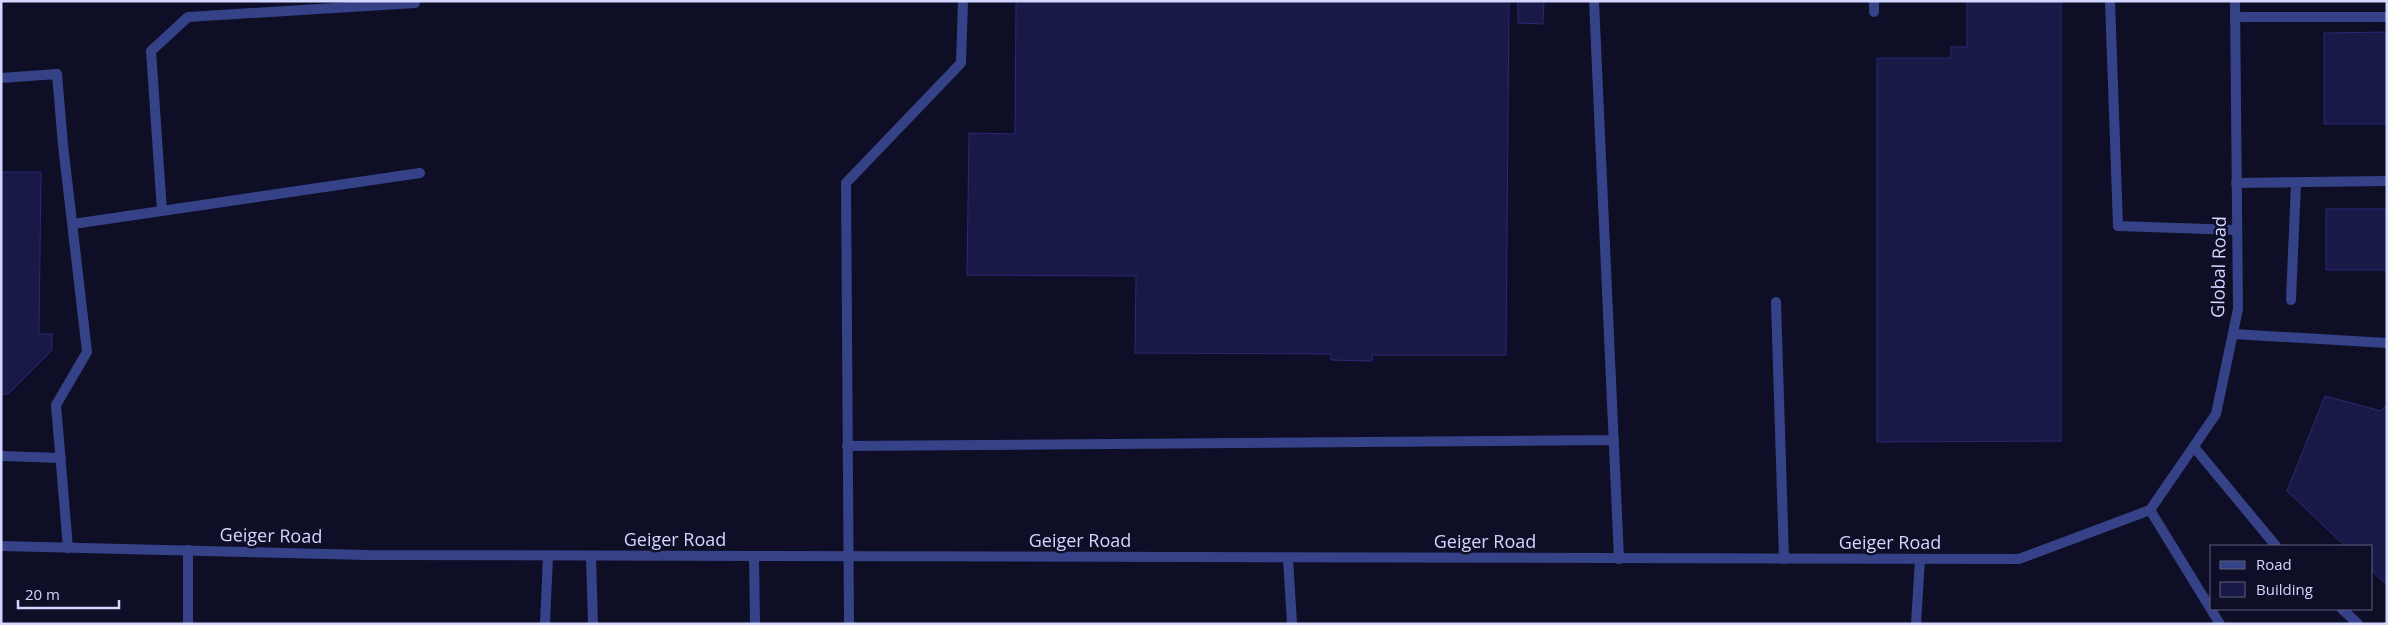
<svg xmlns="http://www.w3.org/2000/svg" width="2388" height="625" font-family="'Open Sans',sans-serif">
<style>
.building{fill:#191948;stroke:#2a2976}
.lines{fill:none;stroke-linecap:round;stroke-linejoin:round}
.lane{stroke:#364288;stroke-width:10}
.street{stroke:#364288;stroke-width:10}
.labels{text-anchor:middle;stroke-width:5;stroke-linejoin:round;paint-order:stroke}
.street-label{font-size:18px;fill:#d3d6ff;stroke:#0e0e26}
</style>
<rect width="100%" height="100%" fill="#0e0e26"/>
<path class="building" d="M1016,1h493l-3,354h-134v6l-41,-1v-6l-196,-1 1,-77 -169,-1 2,-142 46,1z
M1518,1h26l-1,23 -25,-1z
M1967,1l94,1v439l-184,1v-384h74v-11h16z
M2387,32v92h-63v-91z
M1,172h40l-2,162h13v16l-44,44h-7z
M2326,209h61v61h-61z
M2325,396l56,15 6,-6v180l-15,-14v-25h-27l-58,-55z"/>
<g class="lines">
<path class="lane" d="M1594,1l25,558
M1874,1v11
M2110,1l8,225 119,4
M2235,17h152
M1,78l56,-4 6,71 24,207 -31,53 12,143
M2236,183l151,-2
M162,211l-11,-160 37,-34 227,-14
M73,224l347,-51
M2291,300l5,-117
M1776,302l8,257
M2233,334l154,9
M847,446l767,-6
M2194,447l82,99
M1,456l60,2
M2150,510l70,114
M188,550v74
M591,556l2,68
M754,556l1,68
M1288,558l4,66
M2342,609l16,15
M545,624l3,-68
M849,624l-3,-441 115,-120 2,-62
M1916,624l4,-65"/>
<path class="street" d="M1,546l366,9 1652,4 131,-49 66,-96 22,-105 -3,-308"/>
</g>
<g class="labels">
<g class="street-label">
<text transform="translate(2219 267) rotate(-89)" y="6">Global Road</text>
<text transform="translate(271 536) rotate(1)" y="6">Geiger Road</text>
<text x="675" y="546">Geiger Road</text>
<text x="1080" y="547">Geiger Road</text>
<text x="1485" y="548">Geiger Road</text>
<text x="1890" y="549">Geiger Road</text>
</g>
</g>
<rect width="2388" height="625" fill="none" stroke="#d3d6ff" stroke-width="5"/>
<rect x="2210" y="545" width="162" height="65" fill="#0e0e26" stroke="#5d5e7d"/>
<rect x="2220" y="561" width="25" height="8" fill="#364288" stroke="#5d5e7d"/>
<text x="2256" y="570" font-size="15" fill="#d3d6ff">Road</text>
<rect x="2220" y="582" width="25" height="15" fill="#191948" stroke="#5d5e7d"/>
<text x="2256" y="595" font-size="15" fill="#d3d6ff">Building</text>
<path d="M18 600v8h101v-8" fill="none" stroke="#d3d6ff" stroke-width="2.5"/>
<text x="25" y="600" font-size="15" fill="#d3d6ff" stroke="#0e0e26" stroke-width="4" paint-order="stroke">20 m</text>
</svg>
